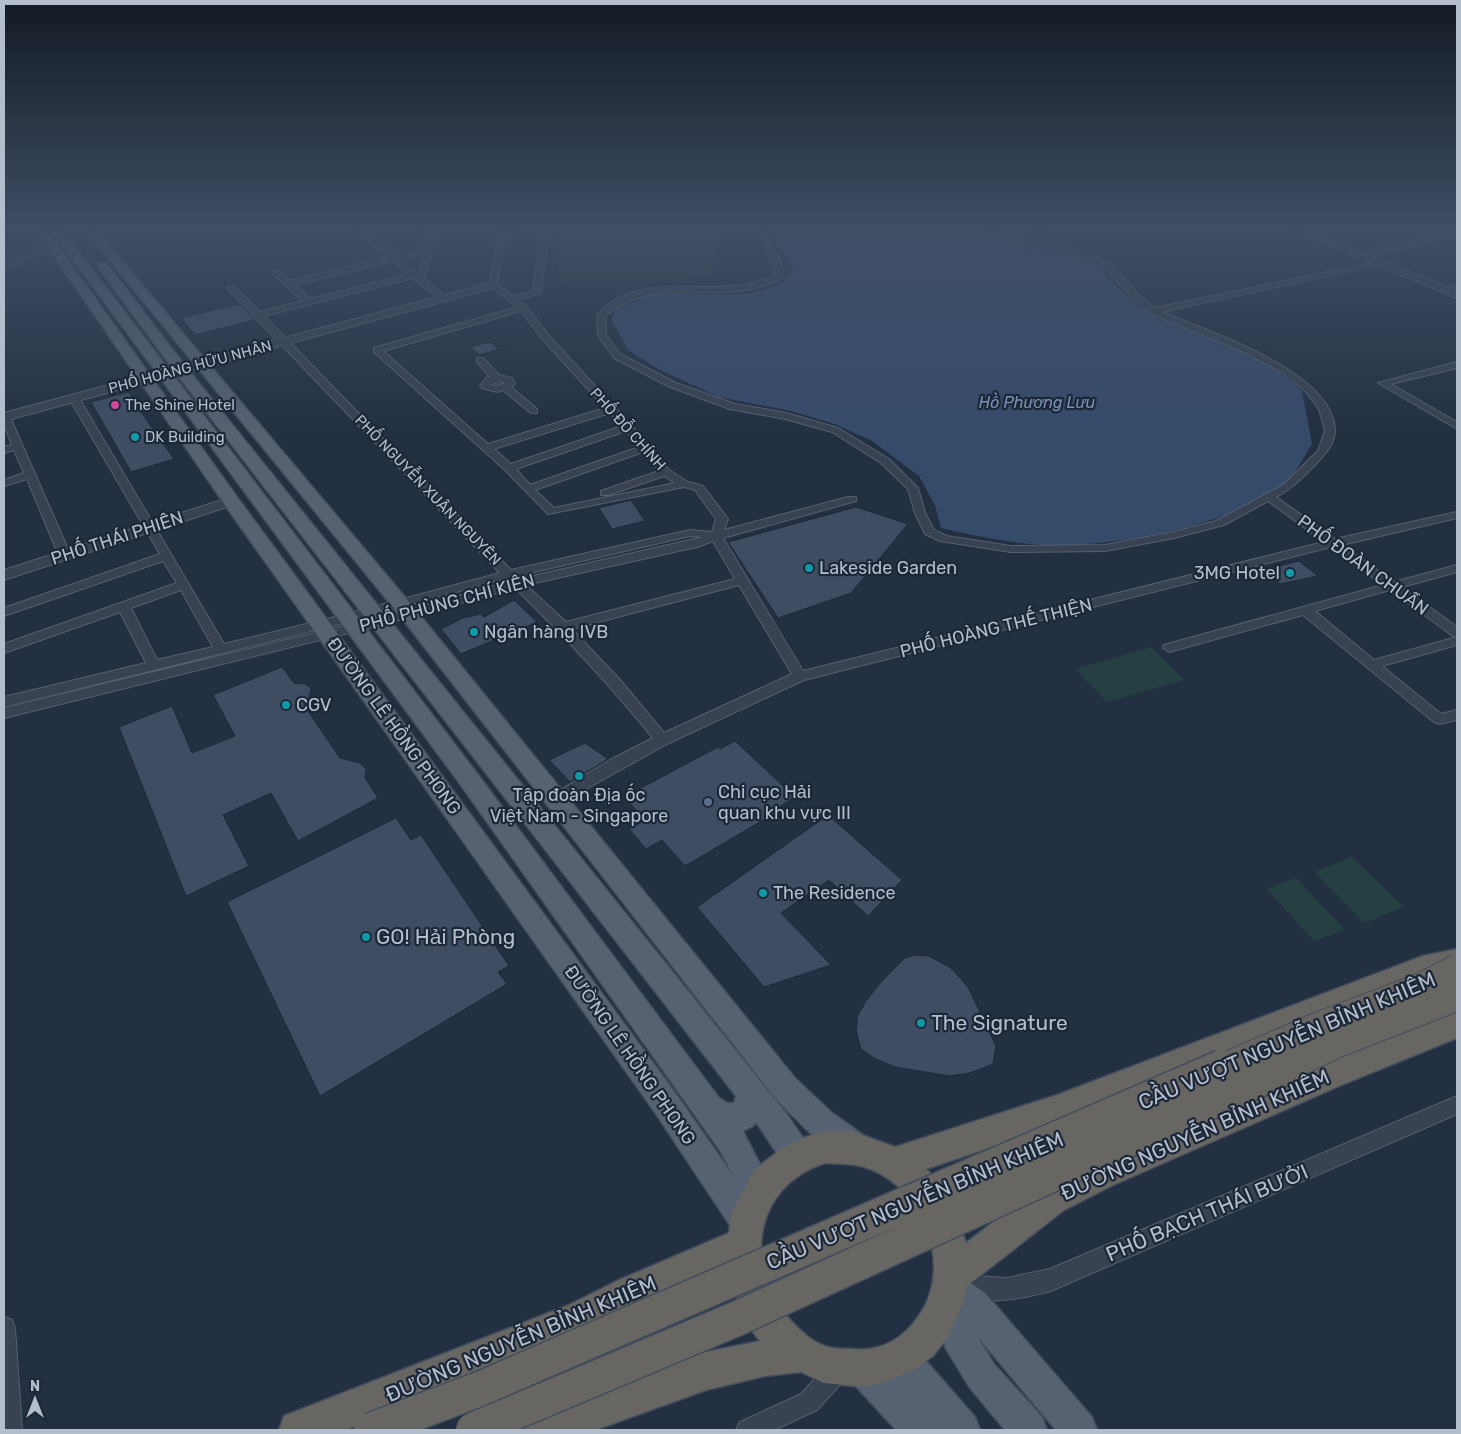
<svg xmlns="http://www.w3.org/2000/svg" width="1461" height="1434" font-family="Rubik,sans-serif">
<style>
.green{fill:#253f43}
.water{fill:#364a6a}
.building{fill:#3f4d62;stroke:#1e2939}
.lines{fill:none;stroke-linecap:round;stroke-linejoin:round}
.minor-casing{stroke:#55606f;stroke-width:2}
.tertiary-casing{stroke:#55606f;stroke-width:2}
.primary-casing{stroke:#414b5b;stroke-width:3}
.trunk-casing{stroke:#424d5c;stroke-width:3}
.minor{fill:#384252;fill-rule:evenodd}
.tertiary{fill:#384252;fill-rule:evenodd}
.primary{fill:#566172;fill-rule:evenodd}
.trunk{fill:#676663;fill-rule:evenodd}
.trunk-bridge-far1-casing{stroke:#424d5c;stroke-width:29;stroke-linecap:butt}
.trunk-bridge-casing{stroke:#424d5c;stroke-width:37;stroke-linecap:butt}
.trunk-bridge-far1{stroke:#676663;stroke-width:27}
.trunk-bridge{stroke:#676663;stroke-width:34}
.hotel-dot{fill:#d1479c;stroke:#1c2737;stroke-width:2}
.culture-dot{fill:#0f9aa8;stroke:#1c2737;stroke-width:2}
.service-dot{fill:#5c6f8a;stroke:#1c2737;stroke-width:2}
.labels{text-anchor:middle;stroke-width:4.5;stroke-linejoin:round;paint-order:stroke}
.far-street-label{font-size:15px;fill:#b4bdcc;stroke:#1c2737}
.far-poi-label{font-size:15px;fill:#b4bdcc;stroke:#1c2737;text-anchor:start}
.far-water-label{font-size:16px;font-style:italic;fill:#7a92b6;stroke:#1c2737}
.street-label{font-size:18px;fill:#b4bdcc;stroke:#1c2737}
.poi-label{font-size:18px;fill:#b4bdcc;stroke:#1c2737;text-anchor:start}
.near-poi-label{font-size:21px;fill:#b4bdcc;stroke:#1c2737;text-anchor:start}
.near-street-label{font-size:21px;fill:#b4bdcc;stroke:#1c2737}
</style>
<rect width="100%" height="100%" fill="#233042"/>
<path class="green" d="M570,231h178l-31,7 -6,39 -153,5 2,-43h5z
M1151,647l33,33 -77,22 -31,-33z
M1352,857l52,50 -40,16 -50,-51z
M1296,878l49,52 -31,11 -48,-53z"/>
<path class="water" d="M774,231h216l18,9 53,11 30,9 12,9 4,10 34,29 125,54 36,29 10,53c-8,12 -17,32 -29,41 -54,39 -140,55 -206,60 -43,3 -94,-7 -136,-17l-6,-23 -16,-29 -47,-35 -37,-17 -44,-13 -72,-14 -61,-28 -30,-19 -17,-30 4,-10 41,-17 92,1 33,-10 12,-13c-5,-15 -21,-23 -19,-40z"/>
<path class="building" d="M239,304l16,16 -60,15 -14,-17z
M490,342l9,7 -20,6 -9,-8z
M129,392l10,17 35,50 -43,13 -40,-70z
M631,500l14,21 -33,8 -13,-21z
M856,507l52,17 -57,69 -73,25 -50,-76z
M1299,561l19,15 -38,8 -17,-14z
M514,600l23,22 -76,32 -20,-25 22,-11 18,-4 3,3z
M282,667l12,16 11,1 6,4 -4,18 1,5 32,47 20,5 6,6 -1,9 13,20 -80,43 -27,-48 -48,22 26,51 -63,30 -67,-169 53,-21 20,47 43,-17 -22,-41z
M735,741l60,56 -16,10 3,2 -97,57 -23,-26 -16,9 -17,-20 16,-9 -21,-23 94,-50 2,2z
M585,743l23,16 -38,23 -21,-22z
M828,815l74,65 -34,36 -39,-36 -48,33 50,52 -67,22 -67,-80z
M396,818l15,22 10,-5 37,55 51,76 -11,6 9,12 -187,112 -93,-194z
M916,955l13,1 22,12 17,19 28,59 -3,18 -23,9 -20,3 -55,-9 -21,-9 -13,-9 -5,-19 2,-15 8,-14 15,-19 24,-24z"/>
<g class="lines">
<g class="minor-casing">
<path id="minor" d="M355,231h8l31,25 32,-8 2,-7 -11,-10h8l11,10 -12,38 23,18v4h-6l-28,-23 -149,38 247,254 179,-40 22,2 4,-13 -21,-29 -11,-3 -136,27 -43,-44 -131,-118v-4l143,-41 -28,-22 10,-51 -3,-3h28l-18,4 -9,49 15,12 21,-5 8,-60h7l-7,62 -24,7 9,6 24,31 81,88 38,45 19,12 15,4 25,33 -4,11 124,-33h8v4l-133,37 80,133 521,-129 -56,-41 -44,24 -50,13 -69,13 -94,1 -71,-11 -15,-7 -10,-21 -7,-24 -27,-26 -49,-31 -47,-13 -55,-10 -60,-22 -56,-29 -16,-23 -1,-20c47,-52 124,-10 179,-41l-15,-37v-6h6c2,15 18,31 16,46 -62,35 -117,-9 -178,39l1,19 14,19 56,29 59,21 51,9 52,15 51,31 29,29 7,25 9,17 13,6 64,10 94,-1 68,-13 43,-11 67,-36 35,-34 7,-21 -6,-21 -14,-18 -24,-19 -35,-19 -96,-40 -18,-15 -29,-32 -39,-14 -46,-5 -29,-16h8l26,12 45,5 41,14 29,32 17,14 225,-47 1,2 -4,2 -215,47c45,19 171,59 173,118 0,15 -12,26 -21,36 -12,12 -22,23 -38,31l59,42 122,-27v6l-115,27 52,37 63,-17v7l-55,15 55,40v18l-75,21 59,48 16,-4v10l-18,4 -5,-2 -131,-107 -134,37 -6,-4 1,-3 219,-60 -52,-38 -527,133 -137,64 -110,61 -5,-2 -2,-4 2,-4 58,-35 43,-22c-43,-53 -89,-102 -138,-150l-134,37 -377,93v-10l374,-90 131,-36 -3,-4 -158,44 -344,85v-10l142,-34 -26,-51 -116,41v-9l173,-61 -14,-22 -159,55v-8l156,-54 -91,-156 2,-2 8,2 145,246 123,-30 153,-41 -273,-285 7,-2 26,26 43,-11 -29,-26v-4h6l10,10 97,-24zM425,253l-7,21 -19,-15zM392,261l16,13 -98,25 -16,-14zM521,311l23,30 61,67 -117,36 -105,-93zM610,413l12,13 -111,38 -17,-15zM626,431l13,16 -109,38 -14,-16zM643,452l16,19 -58,20v4h8l55,-19 11,7 -121,25 -19,-18zM690,536l13,1 -183,42 -3,-3zM713,541l22,38 -169,43 -40,-37 171,-38zM739,585l53,89 -128,59 -43,-52 -49,-52zM181,590l32,57 -56,13 -26,-52zM1390,590l63,46 4,1 -83,23 -59,-49z
M1038,231h13l-22,6 -4,-2z
M67,241l4,2 -1,2 -16,3 -50,21v-5l45,-20z
M1457,285v4l-13,2 -4,-2z
M477,358h6l16,17 13,3 3,6 -4,3 26,22v4h-6l-28,-23 -6,2 -15,-4 -2,-2 6,-8 4,-1 -13,-15zM500,381l5,2 -9,3 -5,-1z
M1457,362v6l-66,16 66,38v7l-79,-46z
M4,414l6,3 61,139 -2,2 -4,1 -6,-3 -32,-77 -23,7v-6l20,-7 -10,-23 -10,3v-6l8,-2 -8,-20z
M1457,1096v18l-406,177c-31,8 -65,15 -96,3l-3,-8 3,-8 8,-3 44,3 43,-9z
M4,1317l8,3 3,8 7,102h-18z
M839,1358l8,3 3,8 -3,8 -30,33 -43,20h-38l4,-8 61,-28 30,-33z"/>
</g>
<g class="tertiary-casing">
<path id="tertiary" d="M1285,231h14l64,22 94,-22v6l-85,19 85,35v7l-126,-52z
M493,282l4,1v4l-493,134v-8z
M231,497l5,1 2,3 -2,3 -232,76v-10z"/>
</g>
<g class="primary-casing">
<path id="primary" d="M37,231h10l190,266 439,597 58,83 -13,-25 -261,-368 -408,-553h11l413,541 243,326 8,5h7l2,-7 -560,-723 -78,-106v-4h8l80,104 600,746 22,32 4,11 -4,11 -11,4 -11,-4 -30,-45 -3,4 -10,5 31,61 -5,11 -11,5 -4,-2 8,16 -5,11 -11,5 -11,-5 -79,-119 -431,-609z
M86,231h11l318,378 380,469 36,34 35,25 4,11 -4,11 -11,4c-32,-13 -56,-41 -80,-65l-374,-481z
M949,1271l12,5 24,17 107,124 5,13h-41l-79,-94 17,28 48,53 5,13h-42l-35,-42 -24,-39 -16,-50 7,-23z
M901,1341l12,5 62,71 5,13h-84l-44,-48 -5,-12 5,-12 12,-5 12,5 14,14 -6,-14 5,-12z"/>
</g>
<g class="trunk-casing">
<path id="trunk" d="M1457,949v24l-22,4 -378,148 -131,44c21,20 31,47 40,74l74,-57 49,-25 235,-98 133,-52v27l-111,45 -233,102 -49,25 -97,76 -4,17 -15,34 -15,19 -20,14 -33,14 -17,3 -39,-4 -23,-11 -36,4 -59,14 -111,40h-70l5,-14 14,-5 162,-59 54,-11c-17,-19 -27,-49 -31,-74l-86,37 -51,28 -247,98h-66l5,-14 285,-111 50,-25 110,-47 2,-19 23,-44 31,-24 18,-8 22,-7h26l44,16 162,-52 366,-139zM825,1163c16,1 30,0 45,6 55,21 84,99 48,148 -16,23 -39,35 -67,32 -8,0 -16,0 -23,-2 -15,-4 -26,-15 -37,-26 -49,-52 -38,-135 34,-158z"/>
</g>
<use href="#minor" class="minor"/>
<use href="#tertiary" class="tertiary"/>
<use href="#primary" class="primary"/>
<use href="#trunk" class="trunk"/>
<g class="trunk-bridge-far1-casing">
<path id="trunk-bridge-far1" d="M1219,1069l99,-43 103,-39 36,-19
M1284,1069l53,-25 120,-47"/>
</g>
<g class="trunk-bridge-casing">
<path id="trunk-bridge" d="M371,1430l106,-40 745,-323
M473,1430l263,-111 551,-252"/>
</g>
<use href="#trunk-bridge-far1" class="trunk-bridge-far1"/>
<use href="#trunk-bridge" class="trunk-bridge"/>
</g>
<linearGradient id="sky" x2="0" y2="1"><stop stop-color="#131a24"/><stop offset="0.53" stop-color="#3f4e65"/><stop offset="1" stop-color="#3f4e65" stop-opacity="0"/></linearGradient>
<rect width="1461" height="432" fill="url(#sky)"/>
<circle class="hotel-dot" cx="115" cy="405" r="5"/>
<g class="culture-dot">
<circle cx="135" cy="437" r="5"/>
<circle cx="809" cy="568" r="5"/>
<circle cx="1290" cy="573" r="5"/>
<circle cx="474" cy="632" r="5"/>
<circle cx="286" cy="705" r="5"/>
<circle cx="579" cy="776" r="5"/>
<circle cx="763" cy="893" r="5"/>
<circle cx="366" cy="937" r="5"/>
<circle cx="921" cy="1023" r="5"/>
</g>
<circle class="service-dot" cx="708" cy="802" r="5"/>
<g class="labels">
<g class="far-street-label">
<text transform="translate(190 367) rotate(-15)" y="5">PHỐ HOÀNG HỮU NHÂN</text>
<text transform="translate(628 429) rotate(48)" y="5">PHỐ ĐỖ CHÍNH</text>
<text transform="translate(428 490) rotate(46)" y="5">PHỐ NGUYỄN XUÂN NGUYÊN</text>
</g>
<g class="far-poi-label">
<text x="125" y="410">The Shine Hotel</text>
<text x="145" y="442">DK Building</text>
</g>
<g class="far-water-label">
<text x="1037" y="408">Hồ Phương Lưu</text>
</g>
<g class="street-label">
<text transform="translate(117 538) rotate(-18)" y="6">PHỐ THÁI PHIÊN</text>
<text transform="translate(1363 565) rotate(36)" y="6">PHỐ ĐOÀN CHUẨN</text>
<text transform="translate(447 603) rotate(-15)" y="6">PHỐ PHÙNG CHÍ KIÊN</text>
<text transform="translate(996 628) rotate(-14)" y="6">PHỐ HOÀNG THẾ THIỆN</text>
<text transform="translate(394 726) rotate(54)" y="6">ĐƯỜNG LÊ HỒNG PHONG</text>
<text transform="translate(630 1055) rotate(55)" y="6">ĐƯỜNG LÊ HỒNG PHONG</text>
</g>
<g class="poi-label">
<text x="819" y="574">Lakeside Garden</text>
<text x="1280" y="579" text-anchor="end">3MG Hotel</text>
<text x="484" y="638">Ngân hàng IVB</text>
<text x="296" y="711">CGV</text>
<text x="718" y="798">Chi cục Hải<tspan x="718" dy="21">quan khu vực III</tspan></text>
<text x="579" y="801" text-anchor="middle">Tập đoàn Địa ốc<tspan x="579" dy="21">Việt Nam - Singapore</tspan></text>
<text x="773" y="899">The Residence</text>
</g>
<g class="near-poi-label">
<text x="376" y="944">GO! Hải Phòng</text>
<text x="931" y="1030">The Signature</text>
</g>
<g class="near-street-label">
<text transform="translate(1287 1041) rotate(-23)" y="7">CẦU VƯỢT NGUYỄN BỈNH KHIÊM</text>
<text transform="translate(1195 1135) rotate(-24)" y="7">ĐƯỜNG NGUYỄN BỈNH KHIÊM</text>
<text transform="translate(915 1201) rotate(-23)" y="7">CẦU VƯỢT NGUYỄN BỈNH KHIÊM</text>
<text transform="translate(1207 1213) rotate(-23)" y="7">PHỐ BẠCH THÁI BƯỞI</text>
<text transform="translate(521 1339) rotate(-23)" y="7">ĐƯỜNG NGUYỄN BỈNH KHIÊM</text>
</g>
</g>
<rect width="1461" height="1434" fill="none" stroke="#b4bdcc" stroke-width="10"/>
<g transform="translate(35 1399)" stroke="#1c2737" stroke-width="4" paint-order="stroke">
<path d="M0-4L9 19L0 12L-9 19Z" fill="#b4bdcc"/>
<text y="-8" font-size="14" font-weight="bold" text-anchor="middle" fill="#b4bdcc">N</text>
</g>
</svg>
